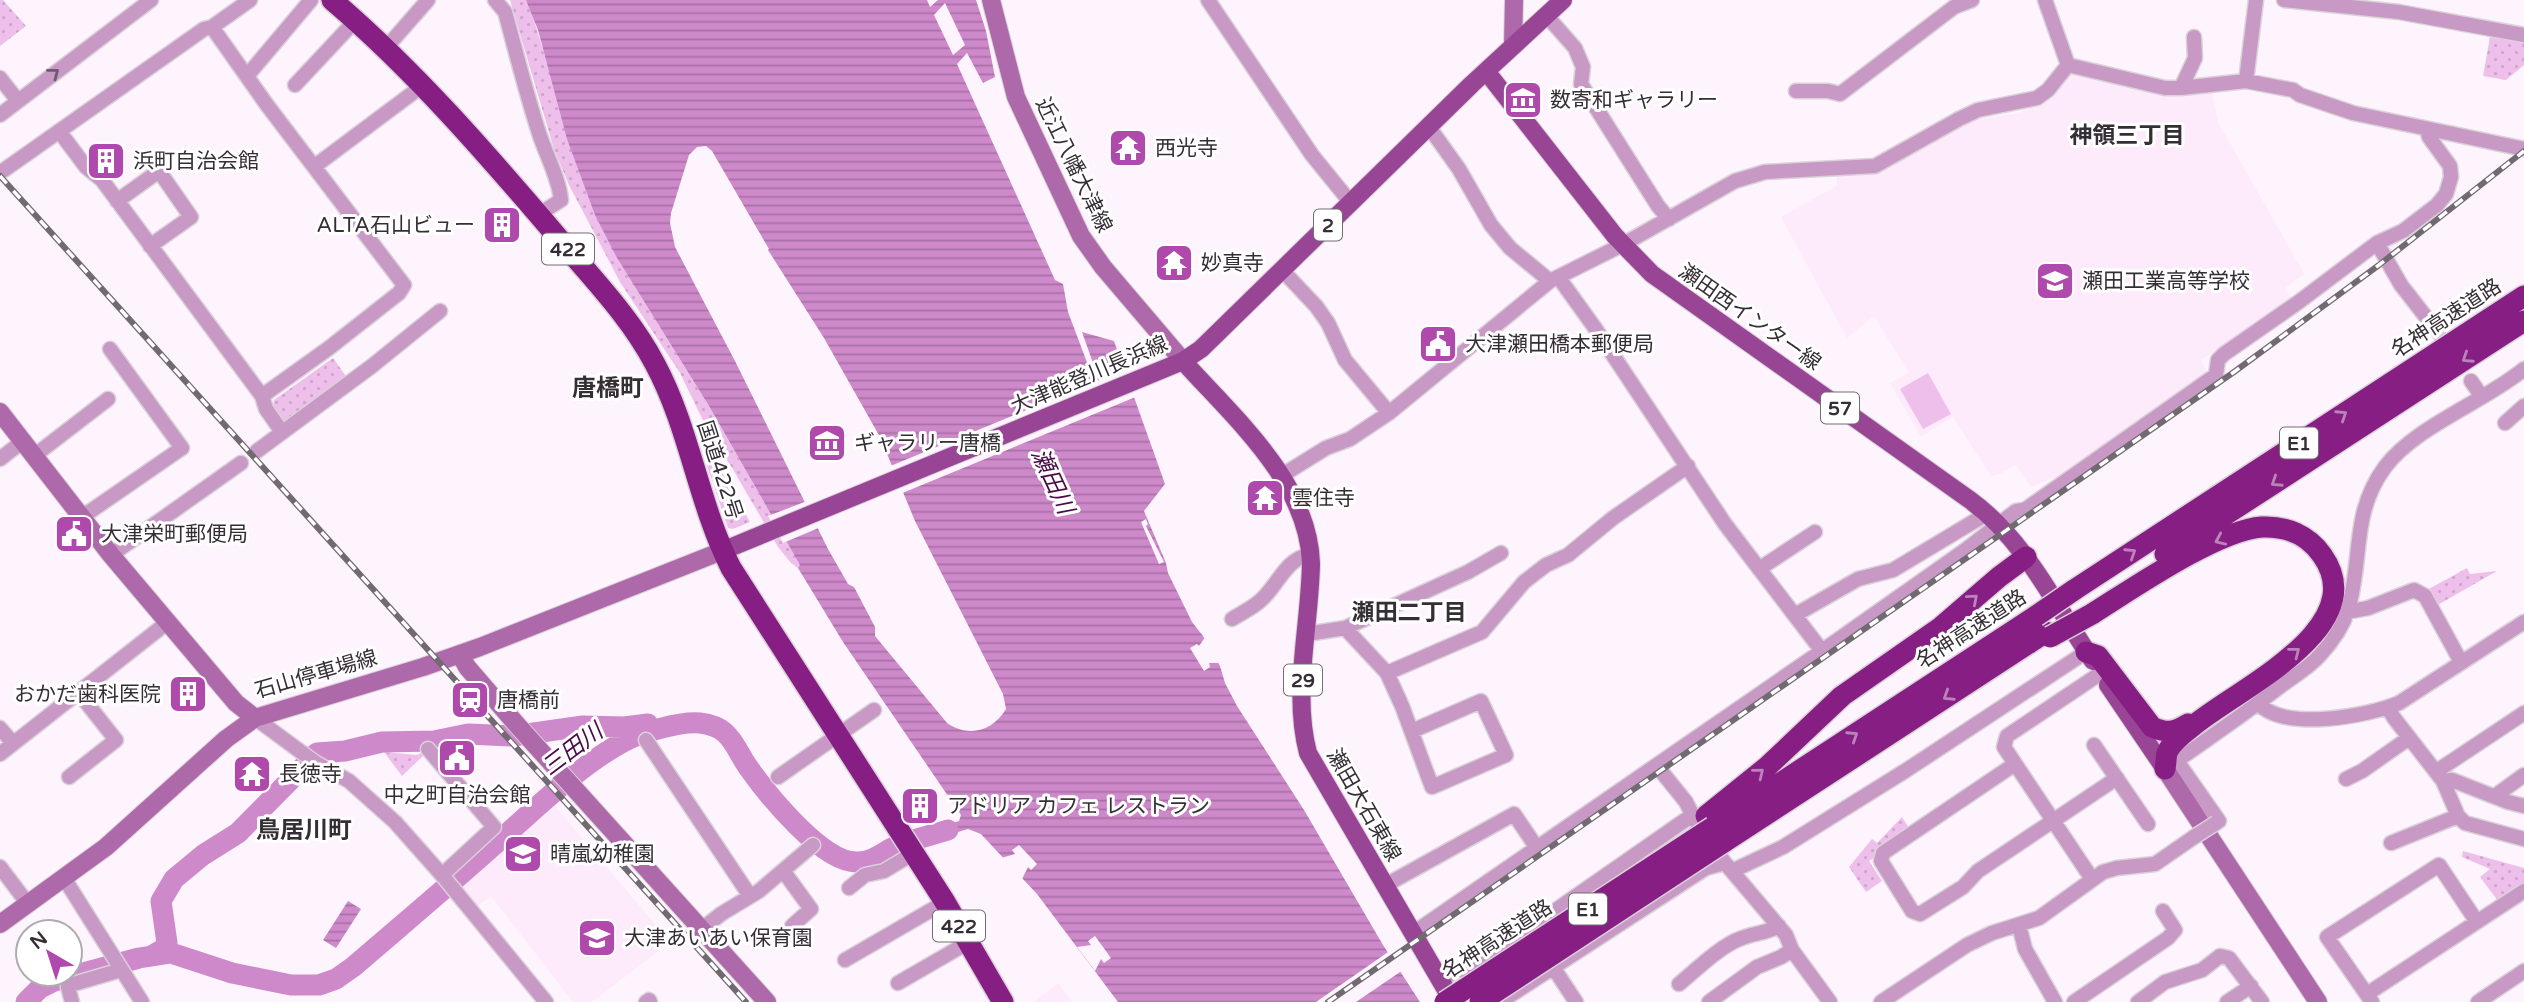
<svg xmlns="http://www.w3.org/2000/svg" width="2524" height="1002" font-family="'Varela Round','Noto Sans JP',sans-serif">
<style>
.built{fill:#fdeafb}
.grass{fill:#eebfeb}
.park{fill:url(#park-dots)}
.water{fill:url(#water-rules);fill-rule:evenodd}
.pier{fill:#fef4fd}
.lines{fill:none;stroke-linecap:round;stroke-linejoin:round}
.river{stroke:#ce89ca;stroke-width:21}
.street-tunnel{stroke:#d6cdd5;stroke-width:14;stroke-dasharray:14 7;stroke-linecap:butt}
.street-casing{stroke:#dad1d9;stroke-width:17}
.secondary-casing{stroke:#dad1d9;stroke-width:20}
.primary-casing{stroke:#dad1d9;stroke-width:20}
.highway-casing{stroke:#dad1d9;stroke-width:24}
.street{stroke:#c799c4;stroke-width:14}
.secondary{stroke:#ad69aa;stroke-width:18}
.primary{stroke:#994596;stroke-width:18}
.highway{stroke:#861e84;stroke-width:21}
.rail-casing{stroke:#716a71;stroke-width:6}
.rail{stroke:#fff;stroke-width:3.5;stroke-dasharray:10;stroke-linecap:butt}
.street-bridge-casing{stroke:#dad1d9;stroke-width:17;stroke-linecap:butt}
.highway-bridge-casing{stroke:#dad1d9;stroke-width:24;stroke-linecap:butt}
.street-bridge{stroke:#c799c4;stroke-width:14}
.highway-bridge{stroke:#861e84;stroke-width:21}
.oneway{stroke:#6f596e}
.oneway2{stroke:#bc83bb}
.labels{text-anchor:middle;stroke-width:6;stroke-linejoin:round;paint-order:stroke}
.shield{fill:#fff;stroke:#726d72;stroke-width:2}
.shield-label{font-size:19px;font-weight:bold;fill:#352f35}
.poi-label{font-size:21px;fill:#352f35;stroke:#fff;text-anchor:start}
.street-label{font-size:21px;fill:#352f35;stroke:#fff}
.neighbourhood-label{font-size:23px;font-weight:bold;fill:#352f35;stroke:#fff}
.water-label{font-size:23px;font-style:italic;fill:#490a48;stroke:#fff}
.quarter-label{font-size:24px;font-weight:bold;fill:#352f35;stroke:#fff}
</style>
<defs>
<pattern id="park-dots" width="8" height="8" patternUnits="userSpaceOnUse" patternTransform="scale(1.75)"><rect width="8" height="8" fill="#eebfeb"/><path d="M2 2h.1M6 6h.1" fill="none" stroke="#cda4ca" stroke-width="1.8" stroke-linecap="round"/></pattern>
<pattern id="water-rules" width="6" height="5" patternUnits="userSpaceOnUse" patternTransform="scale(1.75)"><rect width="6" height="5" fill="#ce89ca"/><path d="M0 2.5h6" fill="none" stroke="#a870a5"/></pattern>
</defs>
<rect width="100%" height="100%" fill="#fef4fd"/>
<path class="built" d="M2075,72l137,19 6,31 86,152 -19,14 7,11 -91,61 6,13 -153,105 -23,9 -15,-22 -16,9 -9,2 -38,-59 -32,20 -31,-54 19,-10 -35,-57 -27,22 -66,-121 56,-31v-11l49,-5 53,-33 26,-13 18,-6 33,-4 18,-8 16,-10 17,-22z
M555,806l115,136 -78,60h-19l-82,-106 -16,12 -15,-20z
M1058,983l14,19h-38z"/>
<path class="grass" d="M1928,373l23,41 -28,15 -23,-40z"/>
<path class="park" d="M0,0h3l23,26 -26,20z
M510,0h16l4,7 20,66 67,185 92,148 92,160 -3,2 -7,-5 -13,-16 -47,-81 -20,-29 -31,-64 -60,-91 -51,-97 -15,-36z
M2490,37l34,6v22l-18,15 -23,-4z
M333,358l15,21 -58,41h-11l-7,-9 2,-11z
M706,444l44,78 -17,7 -5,-1 -23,-69 -2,-13z
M2467,568l3,6 27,-3 -61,35 -9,-16z
M384,752l32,3 6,-2 2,2 -22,21z
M1902,817l8,13 -15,15 -26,16 13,20 -16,11 -17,-25 23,-28 5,4z
M2463,851l61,17v15l-26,18 -18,-24 10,-8 -28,-12z"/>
<path class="water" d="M526,0h401l3,7 8,-7h38l10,31 9,46 -12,6 -16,-30 -10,11 98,216 8,4 5,28 20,53 5,-2 -11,-31 32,9 51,143 -21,27 22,52 2,10 24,49 11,14 17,30 5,17 12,23 67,104 79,135 37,57h-302l-81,-108 -56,-60 -13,-5 -43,13 -7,-9 41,-12 2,-6 -118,-173 -45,-74 2,-3 -91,-159 -92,-148 -22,-43 -28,-76 -29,-109zM945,3l20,42 -12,10 -19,-40zM706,146l6,5 57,98 -1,1 56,88 56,99 35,84 88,173 3,15c-13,22 -37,29 -59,14l-72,-87v-9l-21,-40 -6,-3 -20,-35 -93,-188 -60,-114 -5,-24 1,-10 18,-58 8,-8z
M348,901l13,8 -25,39 -13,-8z"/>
<path class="pier" d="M1128,368l10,28 -238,98 -12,-27z
M807,501l14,26 -38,16 -15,-27z
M1146,519l2,5 -2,2 18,36 -5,2 -18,-42z
M1206,636l14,27h-11l1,4 -6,4 -14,-23 7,-4 2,2z
M1019,845l18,19 -6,6 -3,-3 -6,12 -21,-21 14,-4 -3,-4z
M1095,936l16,22 -7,5 -3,-4 -6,12 -18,-24 14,-2 -3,-4z
M1391,950l12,20 -47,32h-40z"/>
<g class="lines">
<path class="river" d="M153,955l12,-7 2,-5 -6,-42 13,-22 29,-24 35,-22 79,-80 28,-2 37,-9 52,-1 34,-7 45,2 70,-10 41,1 24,-3
M26,1002l14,-14 14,-7 85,-23 32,-5 61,20 59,12h28l17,-6 17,-12c50,-43 100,-85 149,-129 38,-33 77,-72 121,-96 16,-9 58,-21 77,-19 8,1 18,4 24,9 11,9 16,24 24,35 19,27 75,97 110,95 14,0 23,-8 34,-14 17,-8 37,-12 56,-18"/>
<path class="street-tunnel" d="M2433,326l38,55"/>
<g class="street-casing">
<path id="street" d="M495,0l10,12c11,40 21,81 34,121 7,22 20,45 22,67l-23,15
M1208,0l104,155 39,48
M2045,0l23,65
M2284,0l115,12 125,23
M1546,15l29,33 8,19 -2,17 77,122 11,13
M385,49l43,-49
M2068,65l97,23h16l65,-7 47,9 7,5 53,18 171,36
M247,76l64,-76
M0,78l18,23
M2246,81l10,-81
M295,85l60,-64
M2181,88l14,-30 -1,-21
M1796,91h32l12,3 114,-87 18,-7
M0,115l151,-115
M1429,127l30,42 32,56 19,23 40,33
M59,131l27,36 16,13 160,216 67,-48 70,-55 5,-8 -137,-180 -55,-78
M315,166l107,-80
M4,170l200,-141 8,-2 38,-27
M117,201l42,-30 32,46 -41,29
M2377,243l24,42 32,41
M1282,270l34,36 12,17 17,37 44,53
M1559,278l36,50 130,196 97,127
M2471,381l11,16
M262,396l4,13 16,23
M2505,423l19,-17
M257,451l115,-85 68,-55
M34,456l74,-57
M0,459l23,-18
M1281,476l45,-28 24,-9 39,-26 161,-132 72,-36 113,-64 30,-9 110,-6 84,-47 19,-9 59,-12 11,-8 20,-25
M82,517l100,-69 -72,-99
M111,555l130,-92
M1759,569l56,-37
M2347,612l21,-4 46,-18 11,6 36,66
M1795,615l63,-36 35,-9 95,-57
M1232,619c9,-6 21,-11 29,-19 18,-16 24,-41 50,-46
M1345,628l42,45 95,-41 42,-50 22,-17 22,-10 45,-37 75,-52
M1307,634l38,-6 123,-56 33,-19
M1387,673l15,33 30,81 74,-32 -25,-54 -69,30
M2258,703c26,29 110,13 141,0l125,-81
M2388,708l6,10 49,63 9,-1 56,22 16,4
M255,718l61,45 33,18 46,41 47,53 104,127
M0,728l13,15
M646,740l104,156
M2094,745l54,79
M428,749l66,78 -52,48
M0,754l168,-132
M2177,761l42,60 -3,2
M2015,764l-132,89 -2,8 31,50 8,3 43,-27 15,-16 139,-93
M1657,766l29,36 10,20
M2165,769c38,-27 77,-53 113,-81 14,-11 31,-20 42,-33 12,-13 23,-29 28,-45 15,-52 3,-97 37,-143 31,-41 99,-65 139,-98
M2437,771l87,-58
M69,777l47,-37 -38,-48
M778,777l96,-67
M2346,779l16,-8 47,-33
M2443,781l15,35 7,7 59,16
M2495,796l29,-21
M1709,842l16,21 61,72 6,15 38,52
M2391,843l67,-27
M0,867l28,37
M1732,871l51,-24 122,-76 181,-119
M784,872l27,37 -19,17
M64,878l78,124
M2092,879l-88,-132 3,-11 94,-63
M1384,886l130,-72 23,34
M849,888l16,-13 19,-4 30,-18
M2019,925l6,24 30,53
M701,930l20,-16 38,-23 54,-46
M1412,934l410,-283 142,-100 52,-40 10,-2 190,-134 2,-15 6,-6 76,-53 77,-58 26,-12 34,-26 9,-11 5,-17 -1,-11 -21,-29 -2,-8
M845,960l100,-58
M1553,967l23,35
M1441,981l14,-11h15l221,-154
M898,983l71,-41
M1679,984c17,-14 42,-39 63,-46 12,-5 25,-5 37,-12
M2367,994l157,-103
M72,1002l-4,-15 2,-2 51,-15
M646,1002l3,-2 1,2
M1500,1002l206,-134 19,-5
M1709,1002l48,-35 24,-10 11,-7
M1881,1002l86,-57 25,-12 47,-15 64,-46 14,-4 38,-4 39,-27
M2074,1002l94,-64 7,-8 -12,-19
M2138,1002l27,-20 37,-12 18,-14 9,2 33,44
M2227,1002l24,-16
M2372,1002l-45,-65 112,-72 38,57
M2478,1002l46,-31"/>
</g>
<g class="secondary-casing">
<path id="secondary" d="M991,0l25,97 65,139 22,31 80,94
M1513,45l1,-45
M0,412l111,143 125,148 19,15
M460,654l7,13 51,59 249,276
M2165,769l153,233
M0,924l106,-77 120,-108 29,-21 168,-51 57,-20 242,-96"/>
</g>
<g class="primary-casing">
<path id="primary" d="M1486,71l129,165 37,38 318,226c56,41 85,105 123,161
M1183,361c51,57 125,120 128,202 -1,63 -19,129 -3,190l145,249
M722,551l461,-190 18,-12 271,-265 91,-84
M2108,685l57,84"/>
</g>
<g class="highway-casing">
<path id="highway" d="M332,0c82,70 153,152 223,234 35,42 75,82 100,130 35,65 43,139 76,204l214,334 58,100
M2165,554l359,-233
M2074,590l450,-294
M2092,614c40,-25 125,-84 170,-87 24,-1 46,8 60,28 52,73 -85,134 -129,171 -9,7 -22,16 -26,27 -1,4 -1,11 -2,16
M2086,652l12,4 54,71c16,7 22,5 36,-3
M1706,816l62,-50 74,-70 99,-69 58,-50 27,-20
M1713,827l323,-211
M1724,842l322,-210"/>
</g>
<use href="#street" class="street"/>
<use href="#secondary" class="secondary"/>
<use href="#primary" class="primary"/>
<use href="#highway" class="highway"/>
<g class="rail-casing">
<path id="rail" d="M0,176l746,826
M1328,1002l906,-630 145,-107 145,-114"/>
</g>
<use href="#rail" class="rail"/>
<g class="street-bridge-casing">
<path id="street-bridge" d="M2194,837l22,-14"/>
</g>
<g class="highway-bridge-casing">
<path id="highway-bridge" d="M2036,616l38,-26
M2050,637l42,-23
M1445,1002l268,-175
M1480,1002l244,-160"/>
</g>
<use href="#street-bridge" class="street-bridge"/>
<use href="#highway-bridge" class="highway-bridge"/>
</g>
<defs><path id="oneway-chevron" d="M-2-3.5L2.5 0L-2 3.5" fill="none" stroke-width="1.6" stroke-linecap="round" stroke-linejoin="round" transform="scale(1.75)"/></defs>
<use class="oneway" href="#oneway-chevron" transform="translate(54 73) rotate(-38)"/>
<g class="oneway2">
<use href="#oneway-chevron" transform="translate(2467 358) rotate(147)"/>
<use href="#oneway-chevron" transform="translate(2342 415) rotate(-33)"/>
<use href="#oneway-chevron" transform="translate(2276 482) rotate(147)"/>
<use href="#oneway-chevron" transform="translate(2220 540) rotate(156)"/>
<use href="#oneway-chevron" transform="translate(2131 553) rotate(-33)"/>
<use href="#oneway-chevron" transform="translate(1973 599) rotate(-41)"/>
<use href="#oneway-chevron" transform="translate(2295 652) rotate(-38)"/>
<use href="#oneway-chevron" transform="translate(1948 696) rotate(147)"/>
<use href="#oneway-chevron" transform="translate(1853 736) rotate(-33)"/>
<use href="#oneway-chevron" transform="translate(1759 773) rotate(-39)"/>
</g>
<defs>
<g id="museum-square" transform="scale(2.0125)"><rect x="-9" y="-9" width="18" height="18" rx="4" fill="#af49ac" stroke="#fff"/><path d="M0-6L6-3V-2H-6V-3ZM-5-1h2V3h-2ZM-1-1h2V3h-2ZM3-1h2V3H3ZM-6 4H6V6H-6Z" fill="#fff"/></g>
<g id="temple-square" transform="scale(2.0125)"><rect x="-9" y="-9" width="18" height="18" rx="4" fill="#af49ac" stroke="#fff"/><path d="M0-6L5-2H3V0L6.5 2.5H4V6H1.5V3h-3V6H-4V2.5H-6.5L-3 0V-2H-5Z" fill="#fff"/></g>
<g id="building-square" transform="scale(2.0125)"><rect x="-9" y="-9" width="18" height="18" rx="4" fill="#af49ac" stroke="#fff"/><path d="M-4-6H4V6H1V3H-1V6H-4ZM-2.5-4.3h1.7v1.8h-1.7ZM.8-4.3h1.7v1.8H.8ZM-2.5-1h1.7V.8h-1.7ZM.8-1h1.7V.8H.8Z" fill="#fff"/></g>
<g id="school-square" transform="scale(2.0125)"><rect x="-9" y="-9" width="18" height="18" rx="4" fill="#af49ac" stroke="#fff"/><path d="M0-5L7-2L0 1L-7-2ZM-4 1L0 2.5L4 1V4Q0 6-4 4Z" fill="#fff"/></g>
<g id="civic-square" transform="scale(2.0125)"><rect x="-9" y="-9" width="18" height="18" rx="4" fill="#af49ac" stroke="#fff"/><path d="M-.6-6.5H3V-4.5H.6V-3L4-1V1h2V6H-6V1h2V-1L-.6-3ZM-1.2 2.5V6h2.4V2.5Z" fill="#fff"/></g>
<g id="station-square" transform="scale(2.0125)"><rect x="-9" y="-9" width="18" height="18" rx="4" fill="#af49ac" stroke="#fff"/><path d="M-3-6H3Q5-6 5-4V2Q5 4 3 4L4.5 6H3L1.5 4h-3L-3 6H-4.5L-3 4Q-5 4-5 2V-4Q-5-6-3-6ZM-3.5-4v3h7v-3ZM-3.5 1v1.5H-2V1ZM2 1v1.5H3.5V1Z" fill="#fff"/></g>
</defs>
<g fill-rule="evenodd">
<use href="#museum-square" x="1523" y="100"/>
<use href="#temple-square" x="1128" y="148"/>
<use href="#building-square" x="106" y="161"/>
<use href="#building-square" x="502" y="225"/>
<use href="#temple-square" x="1174" y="263"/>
<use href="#school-square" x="2055" y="281"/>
<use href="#civic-square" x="1438" y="344"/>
<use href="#museum-square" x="827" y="443"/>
<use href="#temple-square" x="1265" y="498"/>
<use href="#civic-square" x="74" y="534"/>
<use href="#building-square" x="188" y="694"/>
<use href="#station-square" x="470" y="700"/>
<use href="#civic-square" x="457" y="758"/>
<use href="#temple-square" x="252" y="774"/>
<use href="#building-square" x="920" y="806"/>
<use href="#school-square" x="523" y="854"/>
<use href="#school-square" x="597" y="938"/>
</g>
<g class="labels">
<g class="shield">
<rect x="1314" y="209.5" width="28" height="31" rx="5"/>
<rect x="542" y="233.5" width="52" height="31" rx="5"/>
<rect x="1821" y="392.5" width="38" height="31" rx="5"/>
<rect x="2280" y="427.5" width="38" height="31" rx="5"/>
<rect x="1284" y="664.5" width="38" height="31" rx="5"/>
<rect x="1569" y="893.5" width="38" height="31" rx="5"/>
<rect x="933" y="910.5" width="52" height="31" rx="5"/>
</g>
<g class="shield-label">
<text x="1328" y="232">2</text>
<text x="568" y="256">422</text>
<text x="1840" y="415">57</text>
<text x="2299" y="450">E1</text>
<text x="1303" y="687">29</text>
<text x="1588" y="916">E1</text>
<text x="959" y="933">422</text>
</g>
<g class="poi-label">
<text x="1550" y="107">数寄和ギャラリー</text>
<text x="1155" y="155">西光寺</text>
<text x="133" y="168">浜町自治会館</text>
<text x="475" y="232" text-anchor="end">ALTA石山ビュー</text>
<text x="1201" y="270">妙真寺</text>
<text x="2082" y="288">瀬田工業高等学校</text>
<text x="1465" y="351">大津瀬田橋本郵便局</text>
<text x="854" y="450">ギャラリー唐橋</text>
<text x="1292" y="505">雲住寺</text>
<text x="101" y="541">大津栄町郵便局</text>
<text x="161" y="701" text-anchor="end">おかだ歯科医院</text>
<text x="497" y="707">唐橋前</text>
<text x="279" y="781">長徳寺</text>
<text x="457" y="802" text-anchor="middle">中之町自治会館</text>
<text x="947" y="813">アドリア カフェ レストラン</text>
<text x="550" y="861">晴嵐幼稚園</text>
<text x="624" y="945">大津あいあい保育園</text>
</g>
<g class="street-label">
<text transform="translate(1074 165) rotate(64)" y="7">近江八幡大津線</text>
<text transform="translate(1750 317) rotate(35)" y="7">瀬田西インター線</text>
<text transform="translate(2446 318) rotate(-33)" y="7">名神高速道路</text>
<text transform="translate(1089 375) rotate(-23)" y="7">大津能登川長浜線</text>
<text transform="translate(720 470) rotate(72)" y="7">国道422号</text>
<text transform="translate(1971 629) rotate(-33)" y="7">名神高速道路</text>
<text transform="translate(316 674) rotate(-16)" y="7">石山停車場線</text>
<text transform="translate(1364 805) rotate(60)" y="7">瀬田大石東線</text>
<text transform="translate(1497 939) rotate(-33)" y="7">名神高速道路</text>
</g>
<g class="neighbourhood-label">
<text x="2127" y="143">神領三丁目</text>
<text x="1409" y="620">瀬田二丁目</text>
</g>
<g class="water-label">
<text transform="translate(1053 481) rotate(65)" y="8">瀬田川</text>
<text transform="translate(572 749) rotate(-37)" y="8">三田川</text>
</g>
<g class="quarter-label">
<text x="608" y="396">唐橋町</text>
<text x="304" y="838">鳥居川町</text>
</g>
</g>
<g transform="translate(49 953) rotate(321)"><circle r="33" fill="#ffffff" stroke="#aeacae" stroke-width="2"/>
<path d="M0-5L12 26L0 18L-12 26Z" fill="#af49ac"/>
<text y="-10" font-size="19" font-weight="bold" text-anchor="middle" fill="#352f35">N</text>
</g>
</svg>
